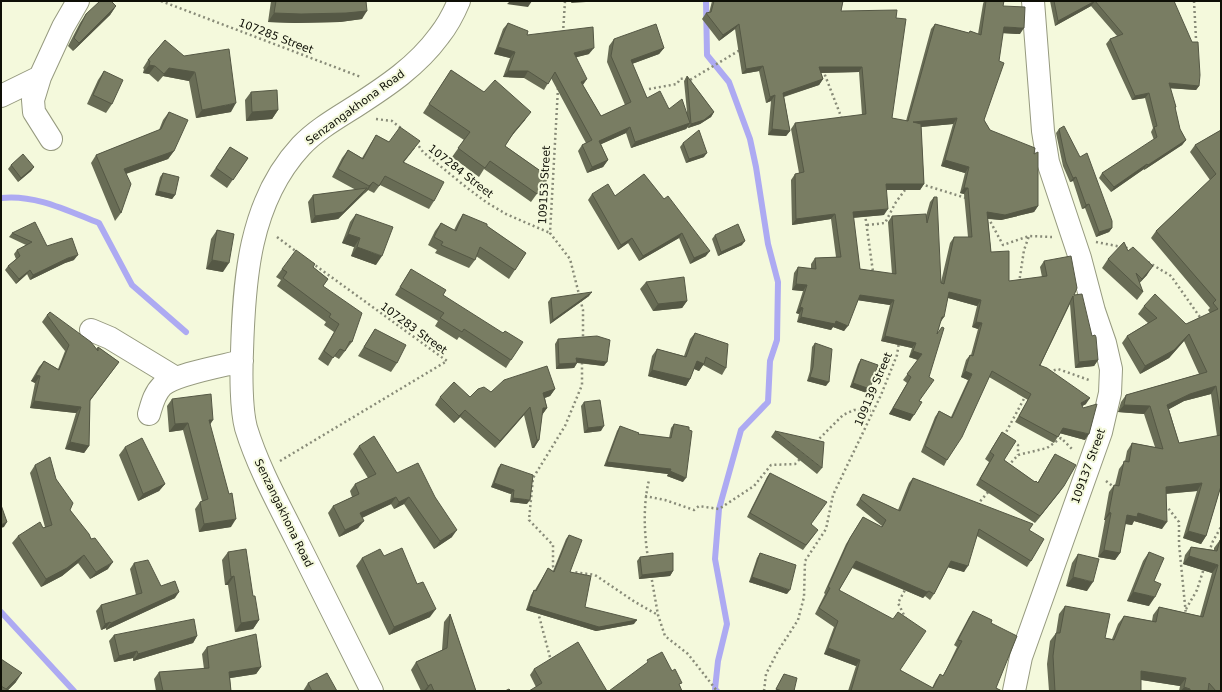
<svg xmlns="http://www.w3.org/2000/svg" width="1222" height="692" font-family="'DejaVu Sans',sans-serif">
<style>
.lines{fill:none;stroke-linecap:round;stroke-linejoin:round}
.stream{stroke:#adaaf2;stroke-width:6}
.minor-casing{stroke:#969a7f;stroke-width:24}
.path{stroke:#888b78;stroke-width:2.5;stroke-dasharray:2 3;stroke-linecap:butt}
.minor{stroke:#fff;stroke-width:22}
.wall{fill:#686c55;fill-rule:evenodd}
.shaded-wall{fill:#555845}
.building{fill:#797d63;stroke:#555845;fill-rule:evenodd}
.labels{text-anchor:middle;stroke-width:4;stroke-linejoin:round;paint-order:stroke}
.street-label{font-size:11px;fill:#0e0f06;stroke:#f4f9dc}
</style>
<rect width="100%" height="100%" fill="#f4f9dc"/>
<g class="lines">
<path class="stream" d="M706,1l1,54 22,27 21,57 6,28 12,77 10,38 -1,58 -7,21 -2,41 -27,28 -22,79 -4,50 12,65 -9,37 -3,28 2,2
M1,198c34,-4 67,13 98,25l33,62 54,47
M1,612l73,79"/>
<g class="minor-casing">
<path id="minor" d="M1,96l39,-19
M51,139l-17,-27 -1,-12 7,-23 23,-50 15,-26
M91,330l19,8 66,40
M149,414c3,-10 5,-20 13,-28 13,-12 61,-20 80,-25
M372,691c-25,-51 -51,-101 -76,-152 -18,-36 -38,-72 -50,-111 -5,-19 -5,-55 -4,-76 2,-72 7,-150 59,-206 15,-16 36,-28 55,-40 31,-20 61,-40 83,-70 8,-10 15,-23 20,-35
M1014,691l7,-34 80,-225 9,-39 1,-24 -6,-26 -11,-32 -14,-53 -32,-96 -5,-31 -10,-130"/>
</g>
<path class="path" d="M161,1l200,76
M1194,1l2,38
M563,33l2,-32
M823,70l19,49
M558,88l-8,145 20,26 13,51v30
M649,89l28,-5 3,-5 5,-1 5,2 50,-30
M376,119l16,2 10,8
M416,142l7,10 43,35 20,15 20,12 44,19
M921,184l45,14
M865,214l8,58
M990,217v4l13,24 26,-9 23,1
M867,225l18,-2 11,-21 9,-12 2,-1
M277,237l20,15
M1096,242l31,6 5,3
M1148,262l23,14 31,44
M1019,283l5,-33 5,-14
M1049,372l9,-3 31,11
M1004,436l22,-41
M816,442l27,-27 11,-5 20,1
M1013,442l5,3v10
M280,461l167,-100 -135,-98
M1008,466l10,-11 29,-7 14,-10 12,12
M1106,481l9,7
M645,496l20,4 29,10 5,-4 20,3 35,-23 17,-21 24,-1 5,-5
M977,505l12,-14
M1164,507l4,1 11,14v22l7,71
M1209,552l4,-11 8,-14
M648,558c-4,-26 -5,-53 1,-78
M555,572l-2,-6v-21l-24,-25 4,-42 32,-52 17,-41v-24
M571,574l3,-2 21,3 40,27 23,13
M651,575l7,40 7,21 23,18 29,37
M1186,609l11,-19 7,-22
M541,612l-2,4 12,45
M906,619l-8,-16 8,-15
M764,691l2,-17 12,-23 20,-31 6,-23 1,-36 21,-32 7,-34 48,-100 16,-40 2,-13"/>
<use href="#minor" class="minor"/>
</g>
<path class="wall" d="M271,1h95l-4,18 -22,3 -45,1 -27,-1z
M712,1h131l-2,10 55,7 -4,100 14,3 25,-92 4,-5 34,9 1,-2 8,3 5,-30 1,-3h20l-1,5 17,28 -17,-1 -19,87 6,10 44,24 4,52 -4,6 -33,8 -13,-1 3,33 18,29 33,-4 -2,-10 4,-6 30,34 24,65 -4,6 -19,2 -5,-64 -30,62 46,38 -4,2 3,34 -25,-7 -6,10 -39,-21 13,-22 -39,-23 -42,83 -3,6 -23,-14 14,-35 4,-6 12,6 17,-37 -7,-3 5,-17 4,-5h1l7,-26 -6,-2 5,-21 -29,-8 -8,25 -21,78 -9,20 -21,-7 18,-31 -4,-3 15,-20 -9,-3 3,-9 -31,-7 9,-36 -32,-5 -14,31 -11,-4 -2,3 -34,-8 2,-8 -3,-1 7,-22 -11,-1 2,-17 4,-6 13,2v-5l4,-6 21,-1 -5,-38 -39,6 -1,-45 4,-6 4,-1 -8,-44 4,-6 67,-8 -3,-43 -38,1 2,6 -4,6 -35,12 6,34 -4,5 -18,-1 3,-34 -5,2 -7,-32 -17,3 -7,-45 -16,12 -17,-22 4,-6h3zM953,124l-12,42 24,7 -5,20 4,1 4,43h-14l-4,6 -9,39 -7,-85 -4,5 -4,14h-34l-4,6 4,52 -32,-5 -7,-51 31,-3 2,-25h34l4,-6 -3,-57z
M1050,1h124l25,85 -3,4 -26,-2 6,19 -1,1 5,21 6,11 -4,5 -38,25v-1l-33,23 -12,-14 3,-5 52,-33 -3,-8 2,-4 -8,-30 -13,2 -26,-56 4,-5 7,-3 -26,-30 -36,20z
M116,6l-6,9 -37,36 -5,-5 12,-23 6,-9z
M508,23l19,12 62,19 -13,3 7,28 18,31 24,-11 -18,-43 2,-16 5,-7 50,9 -5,6 -27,10 15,34 22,11 18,3 -3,-31 3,-5 27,36 -3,5 -11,7 -12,4v-1l-2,2 -55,19 -5,-15 -25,11 7,16 -5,7 -16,6 -9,-22 4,-6 4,-2 -35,-65 -7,12 -20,-12 -21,-1 7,-19 -16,-4 9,-25z
M165,40l66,72 -35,6 -7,-37 -26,-5 -5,6 -9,-8 -6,-1 1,-4 -1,-1 5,-8z
M451,70l74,50 -15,18 -5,8 44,31 -18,25 -47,-33 -5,8 -27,-20 12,-17 -41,-27z
M104,71l8,33 -6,9 -19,-9 11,-24z
M251,92l27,18 -6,9 -26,2 -1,-21z
M169,112l5,39 -6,8 -42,15 -5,39 -6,8 -24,-58 5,-8 63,-25 4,-10z
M1059,129l53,99 -3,4 -13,5 -11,-29 -3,1 -9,-28 -3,1 -7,-16 -7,-33z
M1221,130v356l-15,50 -5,8 -18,-6 14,-47 -31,3 -4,35 -28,-8 -2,4 -7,-1 -5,29 -5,7 -17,-3 7,-37h-1l5,-28 5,-7h1l4,-16 6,-8 2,-10 5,-8 23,4 -11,-33 -26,-2 3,-10 5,-7 73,-21 -15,-33 -15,17 -29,16 -18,-31 5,-7 21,-13 -10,-9 6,-8 42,18 24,-11 -2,-3 2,-2 -59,-70 5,-7 54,-51 -20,-28 5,-7zM1211,394l6,42 -38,7 -10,-34 15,-8z
M376,135l13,7 26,6 -11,14 30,39 -5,8 -49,-24 -6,8 -6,-3 -30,29 -27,4 -3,-21 5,-7 43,-5 -24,-13 10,-19 6,-8 14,8 9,-15z
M683,143l21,14 -18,6 -6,-16z
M230,147l18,11 -21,30 -17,-12z
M11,165l23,2 -3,4 -13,11 -10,-13z
M163,173l12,22 -3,4 -17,-4 5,-18z
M644,174l62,82 -16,8 -11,-26 -40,23 -11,-18 -10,7 -30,-50 4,-6 23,2z
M356,214l20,51 -25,-9 3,-9 -12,-4 8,-21z
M463,214l24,12 39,27 -17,26 -33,-23 -1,4 -6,8 -34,-15 2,-3 -9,-5 7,-14 6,-8 13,7 4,-8z
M217,230l6,42 -17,-3 5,-30z
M12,233l35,13 27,14 -9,3 -35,17 -3,-6 -11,10 -11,-14 3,-4 8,-7 -2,-5 3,-4 9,-5 -17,-8z
M715,235l27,10 -24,11 -6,-17z
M1128,251l19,24 -8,8 4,9 -6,8 -35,-32 6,-9z
M313,267l15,12 -5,7 29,56 -13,17 -5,-3 -6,10 -10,-7 16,-27 -10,-7 2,-3 -49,-36 4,-6 -5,-3 6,-8z
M411,269l32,26 68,65 -5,8 -47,-31 -2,3 -22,-14 3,-5 -43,-26z
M646,282l41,19 -5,7 -29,3 -13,-22z
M589,296l-39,28 -2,-22 3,-4z
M47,315l49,34 2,-2 21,15 -29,39 -1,45 -5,7 -19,-4 11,-36 -46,-5 5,-25 -4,-2 8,-14 5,-6 14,8 7,-18 -23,-29z
M375,329l22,34 -6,9 -33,-16z
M695,333l31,35 -4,7 -19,-10 -4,6 -5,-2 -4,10 -4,7 -38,-10 4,-20 5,-7 27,7 6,-17z
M558,339l46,27 -27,-3 -3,5 -18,1 -1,-25z
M815,343l11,43 -19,-5 3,-10 2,-24z
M861,359l9,30 -3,4 -17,-6 8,-23z
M555,389l-5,7 -5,2 2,10 -5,7 -3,25 -5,8h-2l-8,-33 -29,33 -35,-31 -6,6 -19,-18 5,-8h30l21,-5z
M172,399l38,26 21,102 -32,5 -4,-23 5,-7 2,-1 -19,-71 -14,2 -2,-26z
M584,402l17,29 -17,2 -3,-27z
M674,424l9,58 -16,-6 1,-2 -64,-8 13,-35 3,-5 18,8 31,4 2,-10z
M775,431l47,37 -5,6 -46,-37z
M1002,432l2,28 31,22h3l13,-22 4,-6 9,32 -29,37 -59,-38 13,-23 -4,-3z
M359,446l38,27 55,64 -18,12 -30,-45 -10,5 -3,-5 -29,14 -4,10 -19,9 -11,-24 5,-7 19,-9 -2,-6 5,-7 13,-6 -15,-24z
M125,447l40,37 -6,7 -21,10 -19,-46z
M501,464l26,40 -17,-2 1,-8 -20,-7 7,-19z
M35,465l21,14 14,31 21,29 17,30 -18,10 -12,-16 -16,13 -21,11 -29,-44 6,-7 27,-9 -15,-54z
M770,473l41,51 4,10 -12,16 -56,-33 20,-40z
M913,478l116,52 2,31 -4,6 -50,-31 -13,36 -16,-5 -14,27 -4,6 -5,-4 -2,2 -71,-30 -13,22 61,80 32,18 4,-8 4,-6 3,2 14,-29 -3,-2 15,-28 4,-6 18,12 5,65 6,3h-154l8,-25 -32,-12 10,-27 -19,-13 10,-20 -1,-1 22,-49 17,-27 18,10 1,-1 -26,-21 7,-11 35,16 11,-27z
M569,535l1,37 15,35 49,17 -38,7 -70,-21 5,-15 3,-5h1l13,-22 5,3 13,-32z
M1220,540l1,151h-42l1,-5 -39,-6v11h-92l-2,-27 3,-23 6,-8 3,-19 6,-8 40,32 7,1 6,-15 6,-8 28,5 1,-6 6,-8 41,9 12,-43 -29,-9 2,-9 6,-8 23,3v-2z
M228,552l25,44 6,24 -6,9 -18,3 -7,-47h-3l-3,-25z
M1149,552v54l-22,-5 16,-40z
M760,553l27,41 -38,-12 8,-24z
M1078,554l9,37 -21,-5 6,-23z
M384,556l33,28 13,33 -41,18 -33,-69 6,-8z
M640,557l33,14 -3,5 -31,3 -2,-18z
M134,563l41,35 -69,32v-2l-5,2 -5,-19 5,-6 35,-10 -6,-26z
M450,614l26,77h-55l-10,-21 5,-8 26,-12 2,-28z
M114,635l83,1 -4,7 -60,18v-3l-19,4 -5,-21z
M207,647l54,20 -5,7 -26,4 1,13h-75l-2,-12 5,-7 45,-3 -2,-15z
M1,659l15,23 -9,9h-6z
M534,669l73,22 -71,-4 -6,-12z
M784,674l10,17h-19z
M308,683l29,8h-34z"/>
<path class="shaded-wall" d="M510,1h22l-4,6 -21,-3z
M572,1h15l-1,1 -15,1z
M1095,1l-4,5 -36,20 3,-5z
M116,6l-6,9 -37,36 6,-8z
M367,11l-5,8 -22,3 -45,1 -27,-1 6,-9z
M739,24l-4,5 -16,12 4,-6z
M1004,27l20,1 -4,6 -20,-1z
M498,47l17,5 -5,6 -16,-4z
M594,48l-5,6 -19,5 4,-6z
M664,48l-5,6 -33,12 5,-6z
M149,65l6,1 -6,8 -6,-1z
M763,66l-4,5 -17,3 4,-5z
M819,67h43l-3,5 -44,1z
M169,68l26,4 -6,9 -26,-5 -5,6z
M508,71h20l-4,7 -21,-1z
M587,79l-4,6 -2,-3z
M823,79l-4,6 -40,13 4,-5z
M1169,83l30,3 -3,4 -30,-2z
M1149,93l-4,5 -13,2 3,-4z
M775,95l-4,6 -5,2 4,-6z
M236,103l-5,9 -35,6 6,-8z
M278,110l-6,9 -26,2 6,-9z
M531,112l-6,8 -17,20 6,-8z
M714,112l-3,5 -11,7 -12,4 3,-4z
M957,118l-4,6 -44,4 4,-6z
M690,123l-4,6 -55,19 4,-6z
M630,127l-4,6 -31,14 4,-6z
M772,129l18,2 -4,5 -18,-1z
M1186,140l-4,5 -38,25 4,-5z
M174,151l-6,8 -49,17 5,-7z
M707,153l-3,4 -18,6 3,-4z
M608,160l-5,7 -16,6 5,-6z
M945,160l24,7 -4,6 -24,-7z
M1147,164l-3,5 -33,23 3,-5z
M34,167l-3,4 -13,11 3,-4z
M1076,177l-3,4 -3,1 3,-4z
M373,182l-5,8 -4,4 5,-8z
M886,184h38l-4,6h-38z
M367,188l-5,7 -24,24 -27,4 4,-7z
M964,188h4l-4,6 -4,-1z
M158,191l17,4 -3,4 -17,-4z
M1089,204l-4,4 -3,1 4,-4z
M1038,206l-4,6 -33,8 -18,-2 4,-6z
M888,209l-4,6 -35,3 4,-6z
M835,214l-4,5 -39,6 4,-6z
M1112,228l-3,4 -13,5 3,-5z
M682,233l-3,5 -40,23 4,-5z
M348,234l12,4 -6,9 -12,-4z
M632,238l-4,5 -10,7 3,-5z
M745,241l-3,4 -24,11 3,-4z
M357,247l25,9 -6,9 -25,-9z
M710,251l-4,5 -16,8 4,-6z
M78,255l-4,5 -9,3 -35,17 3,-5 35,-17z
M212,260l17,3 -6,9 -17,-3z
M1153,266l-6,9 -11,12 6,-8z
M30,270l-3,4 -11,10 3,-5z
M796,284l11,1 -4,6 -11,-1z
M592,292l-3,4 -39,28 3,-4z
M949,292l32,8 -4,6 -32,-9z
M860,295l34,5 -4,5 -34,-5z
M687,301l-5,7 -29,3 5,-7z
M800,307l3,1 -4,6 -3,-1z
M801,317l35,4 12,5 -4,5 -11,-4 -2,3 -34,-8z
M942,317h2l-4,6z
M976,322l6,1 -4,6 -6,-2z
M1189,334l-5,7 -15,17 -29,16 5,-8z
M885,336l31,7 -4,5 -31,-7z
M913,351l9,3 -4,6 -9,-3z
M576,358l31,4 -3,4 -31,-4z
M1098,360l-4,6 -19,2 4,-6z
M697,361l7,3 -5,7 -7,-3z
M577,363l-3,5 -18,1 3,-5z
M652,370l38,9 -4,7 -38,-10z
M965,371l7,3 -4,6 -7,-3z
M36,375l4,1 -5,7 -4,-2z
M810,377l19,5 -3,4 -19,-5z
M853,383l17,6 -3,4 -17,-6z
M1216,386l-5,8 -27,7 -22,12 5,-8 23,-11z
M555,389l-5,7 -12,4 5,-7z
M1090,398l-4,6 -9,5 4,-6z
M34,401l47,6 -5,6 -46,-5z
M1124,405l26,1 -6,8 -26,-2z
M530,407l-6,8 -29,33 5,-7z
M543,408h4l-5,7z
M893,408l21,7 -4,6 -21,-7z
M465,410l-5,7 -6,6 5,-7z
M209,420h4l-5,8z
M188,423l-5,7 -14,2 6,-8z
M604,426l-3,5 -17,2 4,-5z
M1063,428l26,6 -4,6 -26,-7z
M537,440h2l-5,8h-2z
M70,442l19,4 -5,7 -19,-4z
M607,462l64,7 -3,5 -64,-8z
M670,471l16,7 -3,4 -16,-6z
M494,483l20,7 -3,4 -20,-7z
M1202,483l-5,8 -36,3 5,-7z
M165,484l-6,7 -21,10 5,-7z
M1064,486l-5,7 -24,30 5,-7z
M396,497l-5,7 -36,17 5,-8z
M409,497l-5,7 -10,5 5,-7z
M513,498l17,2 -3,4 -17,-2z
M1109,512l2,1 -6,7h-1z
M1138,513l29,9 -5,7 -28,-8 -2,4 -11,-2 6,-8z
M236,519l-5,8 -32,5 5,-8z
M364,521l-6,7 -19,9 6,-7z
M7,522l-3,5 -3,1v-3z
M457,530l-5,7 -18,12 6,-8z
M1188,531l18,5 -5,8 -18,-6z
M1104,550l16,3 -5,7 -17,-3z
M84,555l-6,8 -16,13 -21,11 5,-8z
M1189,556l29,9 -6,8 -29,-9z
M856,561l73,30 -6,7 -71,-31z
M951,561l17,5 -4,6 -17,-5z
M113,562l-5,7 -18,10 6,-7z
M673,571l-3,5 -31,3 3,-4z
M234,576l-6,9h-3l6,-8z
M752,577l38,13 -3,4 -38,-12z
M1073,577l20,5 -6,9 -21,-5z
M179,592l-4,6 -69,32 5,-7z
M1133,592l22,5 -6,9 -22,-5z
M529,606l108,14 -3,4 -38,7 -70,-21z
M436,609l-6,8 -41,18 5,-8z
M259,620l-6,9 -18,3 6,-9z
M110,622l-4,6 -5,2 4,-6z
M197,636l-4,7 -60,18 5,-7z
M828,648l32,12 -4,6 -32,-12z
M137,651l-4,7 -19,4 5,-6z
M261,667l-5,7 -32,5 5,-7z
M1141,671l45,7 -6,8 -44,-7z
M22,673l-6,9 -9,9h-2z
M431,684l-5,7h-2l4,-5z
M1184,687l6,2 -2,2h-7z"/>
<path class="building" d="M100,1h11l5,5 -37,37 -5,-5 12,-24z
M276,1h90l1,10 -21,2 -45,1 -27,-1z
M714,1h129l-2,10 56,-1 -1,8 10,1 -14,99 16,3 27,-97 34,9 1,-2 11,4 5,-34h18l-1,5 22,1 -1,21 -20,-1 -5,34 5,2 -20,57 6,10 45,18 -1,6 4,-2v54l-33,9 -18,-3 4,40 18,-1v30l38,-5 -3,-15 27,-5 6,32 -3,7 8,-1 10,42 3,-1 1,2 2,23 -19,2 -6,-66 -33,69h-1l8,3 43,30 -9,5 2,5 14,-4 -8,30 -26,-6 -5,9 -39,-21 12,-22 -39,-23 -30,66 -15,23 -22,-14 14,-35 13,7 20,-44 -7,-3 5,-16 3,1 9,-33 -6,-1 5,-22 -32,-8 -5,25h-2l-5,17 5,-7 2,1 -15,49 5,3 -15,21 3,1 -8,13 -21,-7 18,-31 -4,-3 15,-20 -9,-3 3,-8 -31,-7 9,-36 -34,-5 -12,31 -12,-5 -1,3 -34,-7 2,-9 -3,-1 7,-22 -11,-1 2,-17 18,2 -1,-11 26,-1 -6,-43 -39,5 -1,-45 9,-2 -9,-49 71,-9 -4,-47h-43l4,12 -40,14 7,38 -18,-2 3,-34 -5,2 -7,-31 -17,3 -7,-45 -16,11 -17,-22 5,-1zM957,118l-12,42 24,7 -5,21h4l4,49h-18l-10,47 -3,-1 -4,-86h-3l-7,26 -1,-9 -34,2 4,58 -36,-5 -7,-57 35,-3 -2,-25h38l-3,-60 -8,-2z
M1054,1h120l18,41h6l2,33 -1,11 -30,-3 7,24h-1l5,22 6,11 -38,25 -1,-1 -33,23 -12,-14 55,-36 -3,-10 3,-1 -8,-33 -14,3 -25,-57 13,-5 -28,-33 -37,20z
M508,23l20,8 -1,4 66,-8 1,21 -20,5 13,26 -6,3 20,34 30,-14 -20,-46 3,-17 42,-15 8,24 -33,12 16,38 13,-7 9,18 13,-10 8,24 -55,19 -5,-15 -31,14 9,19 -16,7 -10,-22 10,-5 -37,-68 -7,12 -20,-13h-20l7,-19 -17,-5z
M165,40l19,16 45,-7 7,54 -34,7 -7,-38 -26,-4 -5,6 -9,-8 -6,-1 1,-4 -2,-1z
M451,70l33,22 11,-12 36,32 -17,20 -9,14 44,31 -12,17 -47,-33 -5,7 -27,-20 12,-16 -41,-28z
M104,71l19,9 -11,24 -19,-9z
M687,76l27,36 -10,8 -13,4z
M277,90l1,20 -26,2 -1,-20z
M169,112l19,8 -14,31 -50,18 7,15 -10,29 -25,-58 65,-26z
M1064,126l16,31 7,-4 25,68v7l-13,4 -10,-28 -3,1 -10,-28 -3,1 -7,-16 -7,-33z
M400,127l20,14 -17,21 41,20 -10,19 -49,-25 -6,10 -6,-4 -4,4 -31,-17 10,-19 15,9 13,-24 13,7z
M699,130l8,23 -18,6 -6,-16z
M1221,130v288l-5,-32 -26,8 -23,11 12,38 42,-8v51l-15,50 -18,-5 14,-48 -36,4 1,35 -29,-9 -1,4 -10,-2 -7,38 -16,-3 7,-37 -2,-1 5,-27 5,1 5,-25 5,1 3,-19 31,6 -13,-43 -26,-1 2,-10 81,-23 -18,-38 -15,16 -29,16 -18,-30 30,-18 -13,-12 11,-12 31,30 32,-15 -5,-6 3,-3 -60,-69 60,-57 -21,-29z
M230,147l18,11 -15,22 -17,-12z
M23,154l11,13 -13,11 -10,-13z
M163,173l16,4 -4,18 -17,-4z
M644,174l20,25 4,-3 42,55 -16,7 -12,-25 -39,23 -11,-18 -11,7 -29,-51 16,-10 7,12z
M367,188l-24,24 -28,4 -2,-21z
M356,214l37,13 -11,29 -25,-9 3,-9 -12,-4z
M463,214l24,10v2l39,27 -11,17 -35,-23 -5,13 -34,-15 2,-3 -9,-5 7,-14 15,8z
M35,222l12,24 25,-8 6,17 -10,3 -35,17 -3,-5 -11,9 -11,-13 12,-10 -3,-6 15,-8 -20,-9z
M738,224l7,17 -24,11 -6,-17z
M217,230l17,4 -5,29 -17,-3z
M1124,242l4,9 5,-4 20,19 -11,13 -6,-6 7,19 -35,-33z
M296,250l19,14 -2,3 15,12 -5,7 39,27 -10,29 -2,-1 -5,10 -5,-2 -7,9 -9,-7 15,-27 -10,-7 2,-3 -48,-36 4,-6 -5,-3z
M411,269l35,21 -3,5 60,38 2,-2 18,11 -12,18 -47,-31 -2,3 -22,-14 4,-5 -44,-26z
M684,277l3,24 -29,3 -12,-22z
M592,292l-39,28 -2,-22z
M50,312l41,30 7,9v-4l21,15 -29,38 -1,46 -19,-4 11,-35 -47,-6 6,-25 -4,-1 8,-14 15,9 10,-25 -22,-30z
M375,329l31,16 -9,18 -33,-16z
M695,333l33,11 -2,24 -20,-11 -2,7 -7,-3 -7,18 -38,-9 5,-21 29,8z
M597,336l13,4 -3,22 -31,-4 1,5 -18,1 -1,-25z
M815,343l17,6 -3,33 -19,-5 3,-10z
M861,359l17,6 -8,24 -17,-6z
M547,366l8,23 -12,4 4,15h-4l-4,32h-2l-7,-33 -30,34 -35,-31 -6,6 -19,-19 14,-15 16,15 8,-8 6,-2 7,5 13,-12z
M211,394l2,26h-4l20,74 3,-1 4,26 -32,5 -4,-22 8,-3 -20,-76 -13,1 -3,-25z
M600,400l4,26 -16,2 -4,-26z
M674,424l15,3v3l3,1 -6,47 -16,-7 1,-2 -64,-7 13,-36 19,7 -1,1 33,4z
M775,431l49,11 -2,26z
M1002,432l14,9 -12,19 31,22 1,-1 2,2 17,-29 21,11 -12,21 -24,30 -60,-37 14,-24 -4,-3z
M374,436l23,37 21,-10 17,34 22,33 -17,11 -31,-44 -10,5 -3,-5 -36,16 4,8 -19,9 -12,-24 26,-12 -4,-10 21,-10 -17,-28z
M142,438l23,46 -22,10 -18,-47z
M50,457l6,22 17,24 -3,7 19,24 2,5 4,-1 18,24 -17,10 -12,-17 -17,13 -21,11 -28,-43 22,-14 3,6 9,-3 -17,-60z
M501,464l32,11 -3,25 -17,-2 1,-8 -20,-7z
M770,473l57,29 -16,22 7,6 -12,15 -56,-32z
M913,478l120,46 -4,6 15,9 -13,22 -52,-32 -11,37 -17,-5 -17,33 -5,-3 -2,1 -71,-31 -17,29 54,29 5,-7 28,19 -26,39 33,18 7,-14 3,2 19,-35 -4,-1 15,-29 19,9 -1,3 26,13 -21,52 6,3h-151l9,-31 -32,-12 10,-27 -19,-13 11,-20 -2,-1 22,-49 13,-21 19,10 4,-7 -26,-21 3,-5 37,17z
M1,505l6,17 -6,3z
M569,535l13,5 -12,32 21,4 -6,31 52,13 -38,7 -70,-21 5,-16 2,1 12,-23 6,4z
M1220,540h1v151h-5l-7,-8 -1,8h-18v-2l-6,-2 2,-9 -45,-7v20h-86l-2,-35 3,-23h4l5,-27 45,8 -5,24 9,2 10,-24 32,6 3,-15 44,10 15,-52 -29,-9 2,-9 26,4z
M402,548l15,36 6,-2 13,27 -42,18 -32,-69 18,-9 4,7z
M246,549l7,47h2l4,24 -18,3 -7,-47 -3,1 -3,-25z
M1149,552l15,6 -10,23 7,3 -6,13 -22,-5z
M673,553v18l-31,4 -2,-18z
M760,553l36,12 -6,25 -38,-13z
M1078,554l21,5 -6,23 -20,-5z
M148,560l13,26 14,-5 4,11 -68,31 -1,-1 -5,2 -4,-19 41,-12 -8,-30z
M450,614l26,77h-42l-3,-7 -3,2 -12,-24 31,-14z
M194,619l3,17 -59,18 -1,-3 -18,5 -5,-21z
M256,634l5,33 -32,5 2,19h-68l-4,-19 50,-4 -2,-21z
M578,642l29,49h-78l13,-8 -8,-14z
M662,652l10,19 3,-2 7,14 -3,1 3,7h-73l39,-29 -1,-2z
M1,659l21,14 -16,16 -5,-3z
M327,673l10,18h-25l-4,-8z
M784,674l13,4 -3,13h-12l-6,-2z
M509,689l2,2h-6z"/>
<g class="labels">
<g class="street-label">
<text transform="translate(276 36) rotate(21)" y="4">107285 Street</text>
<text transform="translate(355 107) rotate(-36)" y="4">Senzangakhona Road</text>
<text transform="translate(461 171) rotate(38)" y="4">107284 Street</text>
<text transform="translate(544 185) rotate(-87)" y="4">109153 Street</text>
<text transform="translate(414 328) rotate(36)" y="4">107283 Street</text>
<text transform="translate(873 389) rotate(-67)" y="4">109139 Street</text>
<text transform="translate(1088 466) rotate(-70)" y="4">109137 Street</text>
<text transform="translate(284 513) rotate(64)" y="4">Senzangakhona Road</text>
</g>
</g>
<rect width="1222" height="692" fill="none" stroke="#0e0f06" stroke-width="4"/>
</svg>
